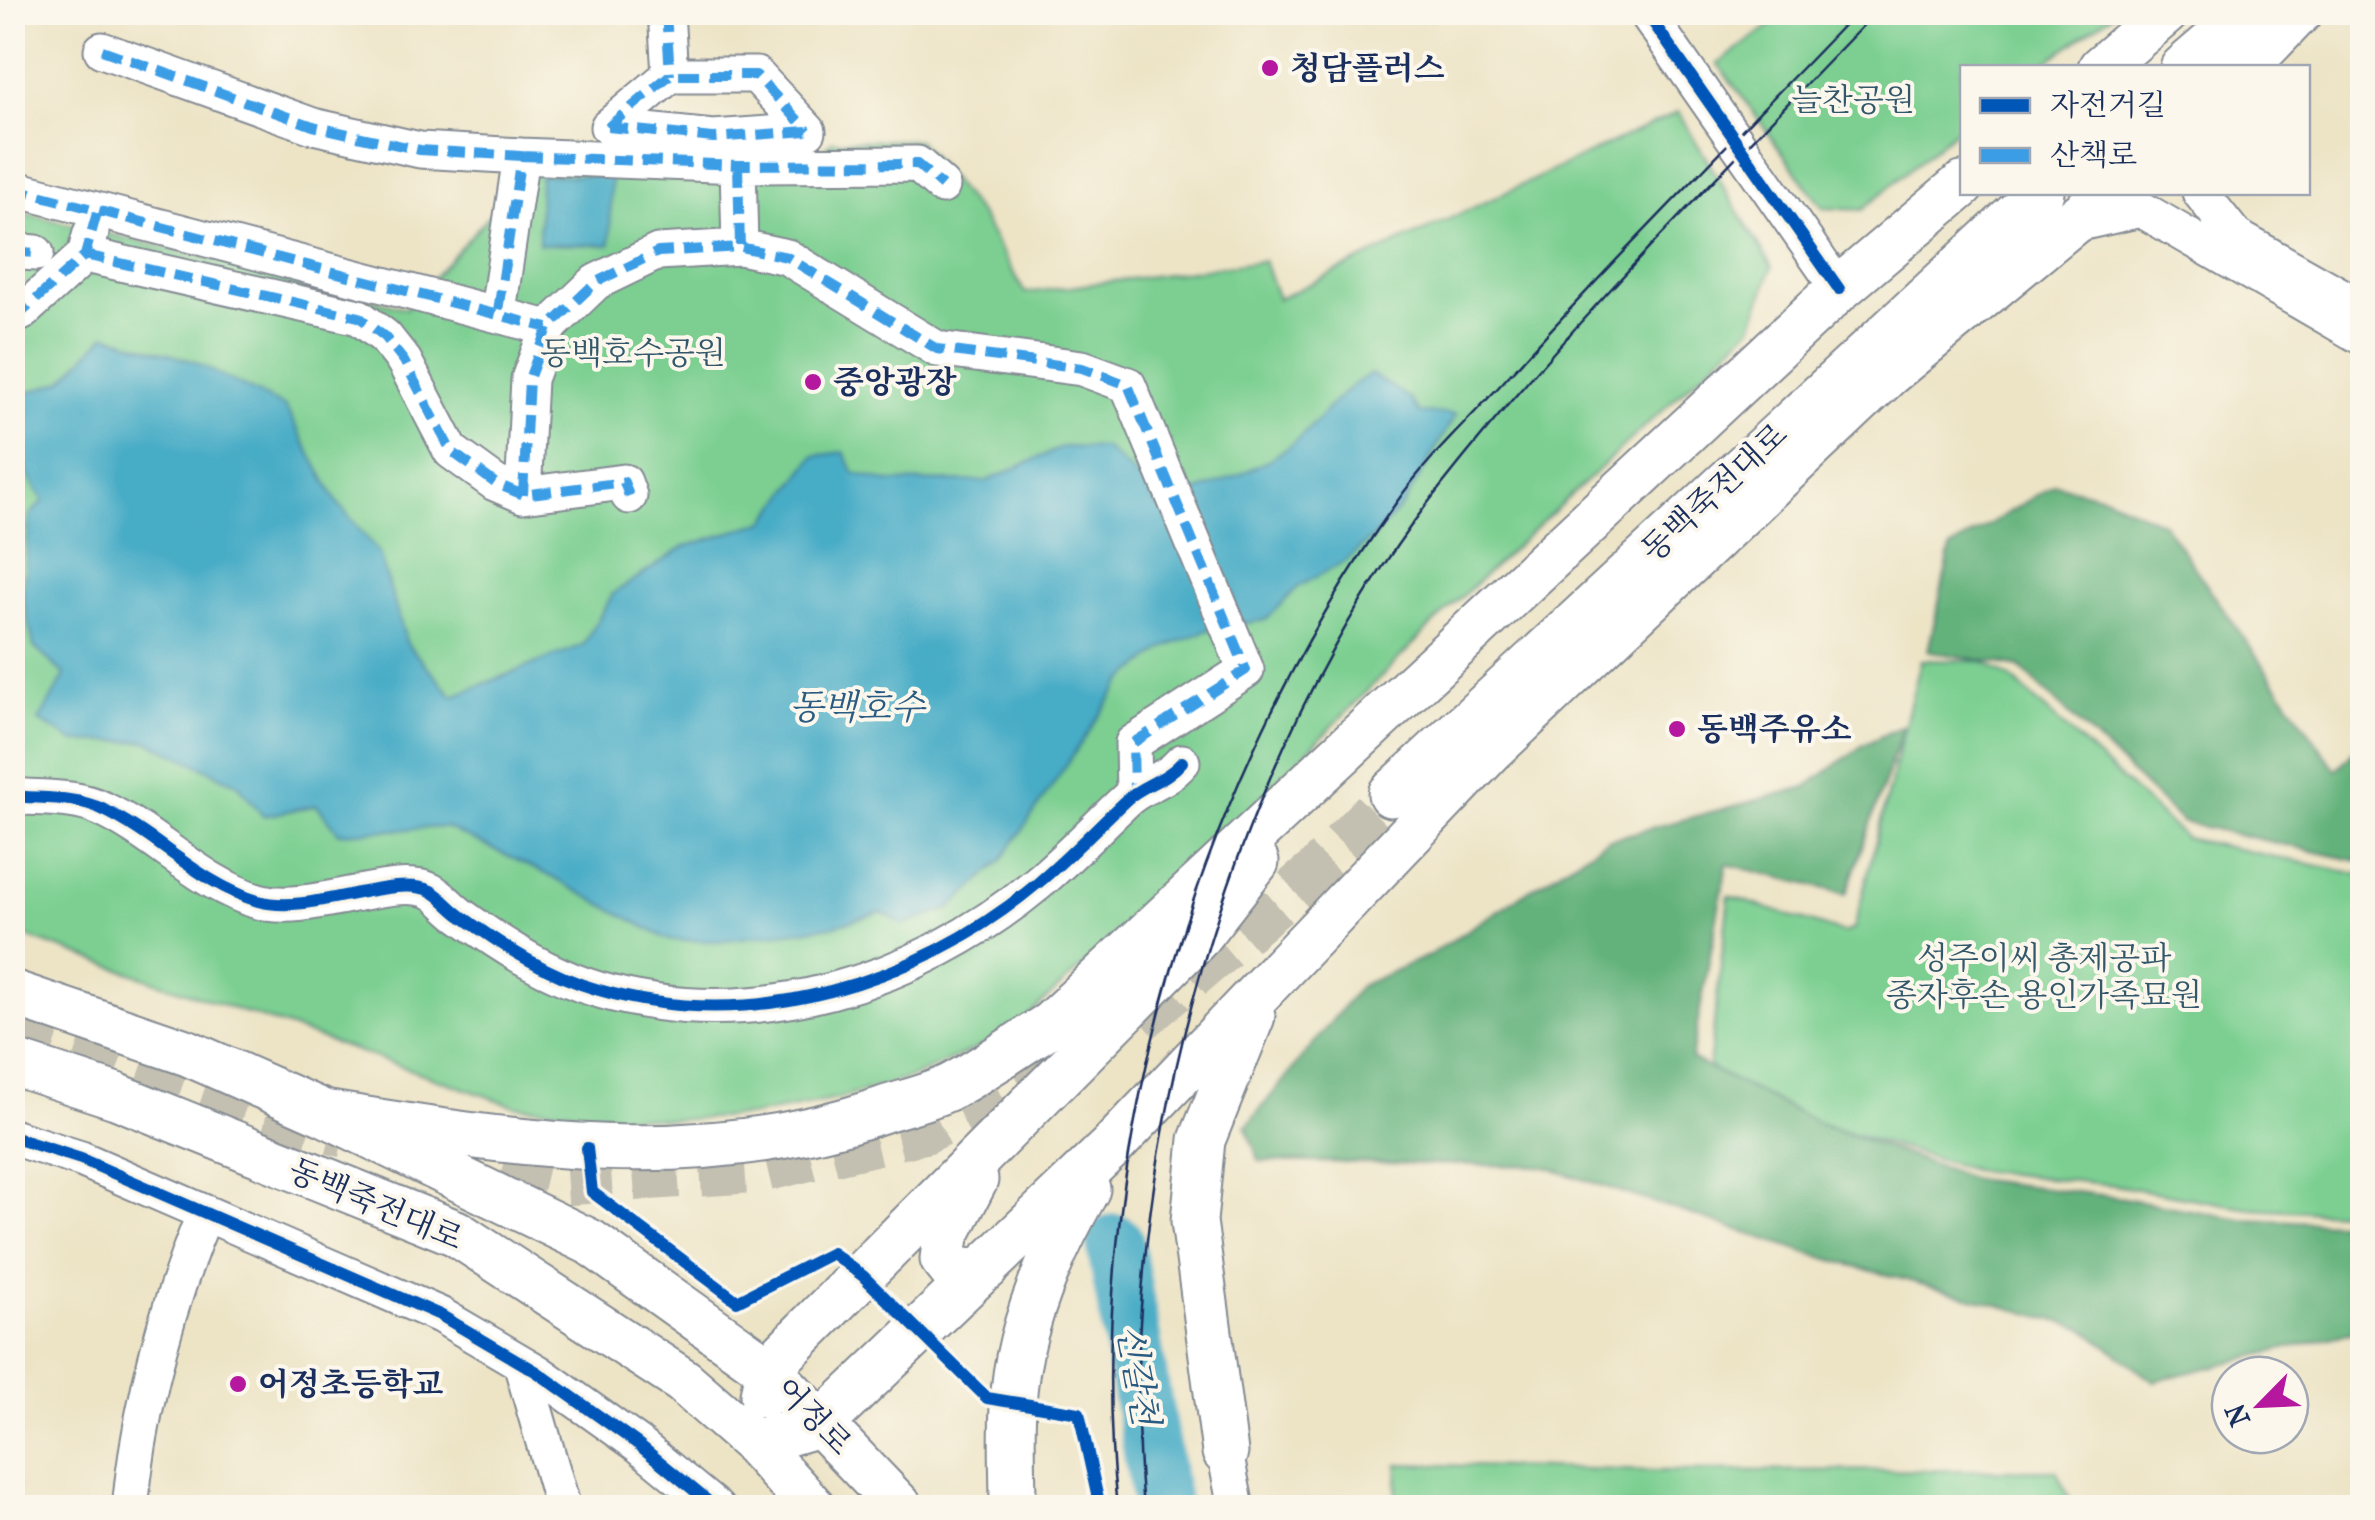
<svg xmlns="http://www.w3.org/2000/svg" width="2375" height="1520" font-family="'IM FELL French Canon','Noto Serif KR',serif">
<style>
.green{fill:#7bcf91;stroke:#4b7f78;stroke-width:2.5}
.forest{fill:#64b27b;stroke:#40706c;stroke-width:2.5}
.water{fill:#47acc6;stroke:#316e92;stroke-width:2.5}
.lines{fill:none;stroke-linecap:round;stroke-linejoin:round}
.river{stroke:#47acc6;stroke-width:58}
.major-tunnel{stroke:#c3c0b1;stroke-width:45;stroke-dasharray:45 22;stroke-linecap:butt}
.minor-casing{stroke:#848a92;stroke-width:39}
.major-casing{stroke:#848a92;stroke-width:49}
.minor{stroke:#fff;stroke-width:35}
.major{stroke:#fff;stroke-width:45}
.tram{stroke:#1b2f5e;stroke-width:2.5}
.quiet{stroke:#3b9de6;stroke-width:10;stroke-dasharray:20 10;stroke-linecap:butt}
.cycleway-casing{stroke:#fbf7ec;stroke-width:19}
.cycleway{stroke:#0057b8;stroke-width:12}
.poi-dot{fill:#b5179e;stroke:#fbf7ec;stroke-width:4}
.labels{text-anchor:middle;stroke-width:8;stroke-linejoin:round;paint-order:stroke}
.poi-label{font-size:32px;font-weight:bold;fill:#1b2f5e;stroke:#fbf7ec;text-anchor:start}
.park-label{font-size:32px;fill:#33576b;stroke:#fbf7ec}
.street-label{font-size:32px;fill:#1b2f5e;stroke:#fbf7ec}
.water-label{font-size:35px;font-style:italic;fill:#2a5b82;stroke:#fbf7ec}
</style>
<rect width="100%" height="100%" fill="#fbf7ec"/>
<filter id="ink" filterUnits="userSpaceOnUse"><feTurbulence type="fractalNoise" baseFrequency=".01" numOctaves="2"/><feDisplacementMap in="SourceGraphic" scale="20" xChannelSelector="R" yChannelSelector="G"/><feConvolveMatrix kernelMatrix="1 2 1 2 8 2 1 2 1" color-interpolation-filters="sRGB"/></filter>
<filter id="wash" filterUnits="userSpaceOnUse"><feTurbulence type="fractalNoise" baseFrequency=".0048" numOctaves="4" result="noise"/><feDisplacementMap in="SourceGraphic" scale="40" xChannelSelector="R" yChannelSelector="G"/><feGaussianBlur stdDeviation="2.25" result="paint"/><feColorMatrix in="noise" values="0 0 0 0 0 0 0 0 0 0 0 0 0 0 0 0 0 1.4 0 .05"/><feComposite in="paint" operator="in"/></filter>
<g filter="url(#wash)">
<rect width="100%" height="100%" fill="#ede4c6"/>
<path class="green" d="M1787,13v-1l327,1 -74,54 -78,1v57l-100,85 -39,-2 -105,-144z
M1678,112l94,155 -20,60 -306,284 -243,246 -197,179 -96,42 -72,21 -89,17 -76,4 -158,-14 -502,-174v-722l393,98 141,-157 263,10 22,-20 86,-1 62,75 45,78 239,-32 14,38z
M1921,660l61,1 28,16 175,161 177,37v339l-114,-6 -134,-23 -141,-15 -162,-49 -102,-54 20,-171 115,37 10,-4z
M1398,1464l261,7 397,-1 18,37h-678z"/>
<path class="forest" d="M2055,484l49,12 60,28 172,246 26,-28v120l-180,-40 -162,-155 -92,-16 23,-103z
M1904,725l-58,169 -119,-30 -36,195 130,65 152,55 150,19 118,21 121,5v106l-208,51 -71,-53 -262,-71 -279,-91 -283,-5 -13,-34 114,-141 68,-30 179,-116 199,-53 57,-42z"/>
<path class="water" d="M540,175l71,1 -1,69 -71,-1z
M106,335l86,26 93,46 52,95 42,51 28,91 46,52 130,-51 30,-51 71,-47 82,-26 48,-65 30,-4 10,21 34,9 99,-1 76,-34 42,1 37,33 14,25c43,-16 90,-30 128,-56 33,-22 49,-56 87,-76l39,25 9,14 37,1 -53,91 -31,33 -26,23 -47,25 -33,34 -54,8 -48,20 -41,33 -121,179 -52,49 -46,16 -22,-13 -50,14 -112,15 -51,-1 -125,-67 -99,-46 -106,6 -22,-28 -54,11 -25,-32 -90,-43 -73,1 -36,-21 26,-46 -31,-28 -11,-51 7,-81 14,-14c-23,-30 -31,-66 -32,-103l50,-17z"/>
<g class="lines">
<path class="river" d="M1115,1243l47,265"/>
</g>
</g>
<g filter="url(#ink)">
<g class="lines">
<path class="major-tunnel" d="M1140,1020l176,-149 75,-77
M12,1031l235,81 97,23
M436,1157l114,27 211,-14 165,-39 137,-66"/>
<g class="minor-casing">
<path id="minor" d="M666,12l4,63
M1646,12l193,277
M102,50l211,76 107,24 101,6 -23,155
M608,127l62,-52h86l52,56
M608,127l105,11 95,-7
M521,156l217,9 179,-1 25,22
M738,165l2,82
M12,188l536,140
M2200,192l35,44 127,72
M2071,225l70,-16 221,128
M12,251l24,2
M85,255l274,62 26,20 19,24 47,90 44,32 28,12 101,-13 5,14
M12,316l9,-3 64,-58 6,-22
M523,495l6,-116 19,-51 48,-46 62,-30 82,-5 47,10 150,92 145,19 46,17 118,285 -113,73 1,49
M12,796c30,3 63,0 90,13 54,25 98,75 156,92 52,15 135,-28 173,-10 10,5 19,17 29,24 42,31 89,61 139,75 154,45 319,-7 439,-107 31,-26 59,-56 88,-83 17,-16 40,-19 56,-38
M12,1137l69,22 359,156 97,57 101,72 78,64
M521,1363l42,145
M1225,1452l11,56
M130,1508c10,-103 36,-200 75,-295"/>
</g>
<g class="major-casing">
<path id="major" d="M2101,68l65,-56
M2183,68l65,-56
M2245,68l54,-56
M1391,794l650,-602
M12,993l176,60 136,60 266,129 178,127 133,139
M12,1062l104,34 340,137 227,148 71,62 59,65
M324,1113c189,31 371,61 558,-3 23,-8 50,-13 72,-25 33,-18 65,-41 97,-61l788,-735 123,-104
M975,1180l-29,56 -3,23 12,15 31,-6
M763,1395l5,-26 427,-429 61,-78
M754,1443l68,-20 289,-276 379,-396 398,-377 221,-182
M1225,1452l-31,-231 8,-81 50,-124
M1013,1508c0,-34 -2,-68 0,-101 3,-76 37,-153 74,-218"/>
</g>
<use href="#minor" class="minor"/>
<use href="#major" class="major"/>
<path class="tram" d="M1117,1508c-37,-343 80,-727 279,-1005 31,-45 74,-84 110,-124 113,-126 233,-245 350,-367
M1143,1508c-32,-335 88,-758 298,-1022 133,-168 287,-319 435,-474"/>
<path class="quiet" d="M666,12l4,63
M102,50l211,76 107,24 101,6 -23,155
M608,127l62,-52h86l52,56
M608,127l105,11 95,-7
M521,156l217,9 179,-1 25,22
M738,165l2,82
M12,188l536,140
M12,251l24,2
M85,255l274,62 26,20 19,24 47,90 44,32 28,12 101,-13 5,14
M12,316l9,-3 64,-58 12,-42
M523,495l6,-116 19,-51 48,-46 62,-30 82,-5 47,10 150,92 145,19 46,17 118,285 -113,73 1,49"/>
<g class="cycleway-casing">
<path id="cycleway" d="M1646,12l193,277
M12,796c30,3 63,0 90,13 54,25 98,75 156,92 52,15 135,-28 173,-10 10,5 19,17 29,24 42,31 89,61 139,75 154,45 319,-7 439,-107 31,-26 59,-56 88,-83 17,-16 40,-19 56,-38
M12,1137l69,22 359,156 97,57 101,72 78,64
M587,1148l5,44 145,109 95,-48 31,23 124,122 92,15 21,95"/>
</g>
<use href="#cycleway" class="cycleway"/>
</g>
</g>
<g class="poi-dot">
<circle cx="1270" cy="68" r="10"/>
<circle cx="813" cy="382" r="10"/>
<circle cx="1677" cy="729" r="10"/>
<circle cx="238" cy="1384" r="10"/>
</g>
<g class="labels">
<g class="poi-label">
<text x="1290" y="79">청담플러스</text>
<text x="833" y="393">중앙광장</text>
<text x="1697" y="740">동백주유소</text>
<text x="258" y="1395">어정초등학교</text>
</g>
<g class="park-label">
<text x="1853" y="111">늘찬공원</text>
<text x="633" y="364">동백호수공원</text>
<text x="2044" y="969">성주이씨 총제공파<tspan x="2044" dy="37">종자후손 용인가족묘원</tspan></text>
</g>
<g class="street-label">
<text transform="translate(1714 492) rotate(-43)" y="11">동백죽전대로</text>
<text transform="translate(376 1204) rotate(23)" y="11">동백죽전대로</text>
<text transform="translate(814 1416) rotate(46)" y="11">어정로</text>
</g>
<g class="water-label">
<text x="857" y="719">동백호수</text>
<text transform="translate(1138 1375) rotate(80)" y="12">신갈천</text>
</g>
</g>
<rect width="2375" height="1520" fill="none" stroke="#fbf7ec" stroke-width="50"/>
<rect x="1960" y="65" width="350" height="130" fill="#fbf7ec" stroke="#a1a7b3" stroke-width="2.5"/>
<rect x="1980" y="98" width="50" height="15" fill="#0057b8" stroke="#a1a7b3" stroke-width="2.5"/>
<text x="2050" y="115" font-size="30" fill="#1b2f5e">자전거길</text>
<rect x="1980" y="148" width="50" height="15" fill="#3b9de6" stroke="#a1a7b3" stroke-width="2.5"/>
<text x="2050" y="165" font-size="30" fill="#1b2f5e">산책로</text>
<g transform="translate(2260 1405) rotate(246)"><circle r="48" fill="#fbf7ec" stroke="#a1a7b3" stroke-width="2.5"/>
<path d="M0-8L18 38L0 25L-18 38Z" fill="#b5179e"/>
<text y="-15" font-size="28" font-weight="bold" text-anchor="middle" fill="#1b2f5e">N</text>
</g>
</svg>
